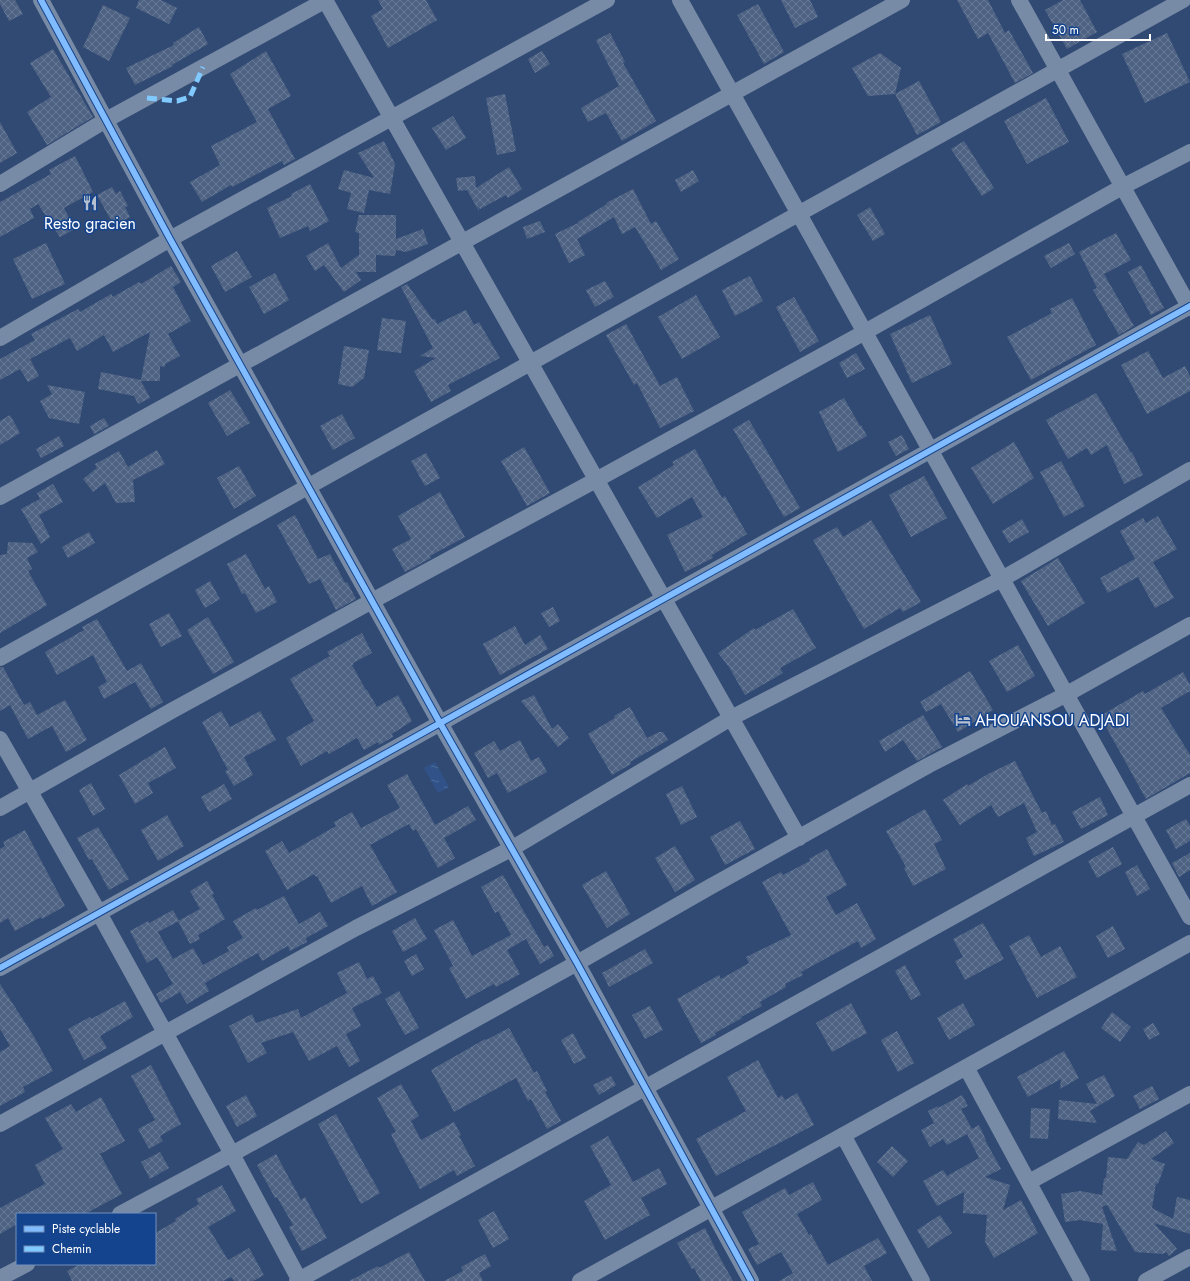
<svg xmlns="http://www.w3.org/2000/svg" width="1190" height="1281" font-family="Jost,sans-serif">
<style>
.water{fill:url(#water-ripples)}
.building{fill:url(#building-cross-hatch)}
.lines{fill:none;stroke-linecap:round;stroke-linejoin:round}
.minor{stroke:#788ba6;stroke-width:16}
.quiet{stroke:#80caff;stroke-width:5;stroke-dasharray:10 5;stroke-linecap:butt}
.cycleway-casing{stroke:#15448f;stroke-width:8}
.cycleway{stroke:#80bcff;stroke-width:6}
.labels{text-anchor:middle;stroke-width:3;stroke-linejoin:round;paint-order:stroke}
.poi-label{font-size:16px;fill:#fff;stroke:#15448f}
</style>
<defs>
<pattern id="water-ripples" width="26" height="14" patternUnits="userSpaceOnUse"><rect width="26" height="14" fill="#305289"/><path d="M2 4q2-2 4 0t4 0M15 11q2-2 4 0t4 0" fill="none" stroke="#4f6c9b"/></pattern>
<pattern id="building-cross-hatch" width="8" height="8" patternUnits="userSpaceOnUse"><rect width="8" height="8" fill="#4e6283"/><path d="M0 0l8 8M0 8l8-8" fill="none" stroke="#697a96"/></pattern>
</defs>
<rect width="100%" height="100%" fill="#314a73"/>
<path class="water" d="M435,762l14,25 -11,6 -14,-25z"/>
<path class="building" d="M0,0h15l8,14 -14,7 -9,-17z
M139,0h22l16,8 -8,16 -33,-16z
M378,0h48l11,20 -49,28 -17,-32 12,-7z
M781,0h29l8,17 -23,11z
M957,0h31l17,33 4,-3 24,43 -18,10 -27,-50 -10,6z
M1063,0h17l17,32 -30,17 -22,-39z
M758,4l26,48 -20,12 -27,-49z
M103,5l27,13 -21,43 -26,-14z
M199,27l9,17 -36,21 1,1 -38,19 -9,-17 48,-23 -1,-2z
M610,33l15,29 -2,1 33,58 -34,20 -16,-28 -18,9 -7,-14 38,-22 -23,-46z
M1167,33l23,49 -45,21 -23,-49z
M53,49l40,68 -46,28 -20,-33 24,-15 -21,-34z
M266,51l25,45 -23,13 27,50 -11,6 -2,-4 -50,26 -1,-2 -29,17 -12,-20 30,-17 -9,-19 46,-24 -27,-48z
M542,51l8,13 -15,9 -7,-14z
M880,53l21,15 -6,26 -27,2 -16,-28z
M919,81l22,41 -24,13 -22,-41z
M505,94l11,57 -19,4 -11,-57z
M1046,98l23,44 -42,22 -23,-43z
M453,116l13,22 -20,12 -14,-22z
M0,122l17,31 -17,10z
M384,141l11,23 -5,30 -21,-4 -5,23 -17,-4 4,-16 -13,-4 6,-19 30,8 -16,-25z
M964,141l30,47 -12,8 -31,-47z
M75,156l18,36 -29,16 11,21 -15,8 -22,-33 -8,5 4,9 -34,19v-35l51,-28 -2,-4z
M509,167l13,22 -14,9 -2,-3 -26,14 -2,-4 1,6 -12,-21 -9,1 -2,-13 19,-2 1,12z
M693,170l6,11 -18,11 -6,-12z
M310,184l19,37 -19,10 -2,-5 -28,12 -13,-30 25,-12 -1,-2z
M112,187l4,7 4,-3 8,15 -3,1 5,10 -16,9 -17,-31z
M633,189l18,35 5,-3 23,38 -18,11 -26,-43 -13,7 -8,-17 -37,22 8,16 -16,8 -14,-29 23,-11v-1l29,-18 -1,-1z
M870,207l15,27 -12,7 -16,-26z
M359,215h37v24l27,-10 5,15 -22,8 -10,-2 -1,6 -19,-1v17h-20l5,8 -17,12 -20,-27 -9,6 -9,-15 22,-13 13,25 18,-13v-22l-4,-1z
M540,221l5,11 -18,7 -4,-12z
M1116,233l15,27 -27,14 30,52 -15,9 -26,-45 4,-2 -18,-36z
M46,243l19,41 -33,15 -19,-40z
M1069,243l6,11 -24,14 -7,-12z
M237,251l15,26 -27,15 -14,-26z
M1141,265l23,43 -13,7 -23,-43z
M171,266l10,16 -8,5 18,34 -23,13 12,22 -15,8v3l-5,-1v15h-19l9,17 -12,6 -4,-8 -36,-7 3,-17 40,8 9,-48 -37,20 -9,-17 -27,16 -7,-13 -40,21 9,17 -11,6 -8,-13 -20,11v-21l35,-19 -4,-6 47,-25 2,3 31,-18 2,3 26,-15 2,2z
M275,273l14,27 -25,14 -15,-27z
M750,276l13,25 -28,15 -13,-26z
M605,281l9,16 -19,10 -9,-17z
M407,284l26,36 2,-1 2,5 29,-14 8,15 5,-3 21,36 -52,27 3,6 -20,11 -17,-31 22,-13 -16,-2 13,-8 -32,-61z
M696,295l24,42 -38,22 -24,-42z
M794,297l25,44 -19,11 -24,-45z
M1072,298l24,47 -65,35 -24,-43 45,-24 -2,-4z
M930,315l22,49 -40,19 -22,-49z
M382,318l24,3 -5,32 -24,-3z
M626,324l34,62 17,-9 17,34 -34,17 -23,-45 -3,2 -28,-50z
M344,346l25,4 -5,28 -12,9 -14,-3z
M1148,351l15,27 22,-12 5,10v15l-43,23 -26,-49z
M856,353l9,16 -18,9 -8,-15z
M47,385l38,7 -6,32 -30,-6 -9,-17 12,-7z
M230,390l20,33 -23,13 -19,-33z
M1096,393l35,60 1,-1 11,23 -19,9 -17,-39 -16,10 -4,-7 -19,11 -22,-39z
M844,398l16,28 1,-1 6,11 -29,16 -19,-40z
M342,414l13,24 -22,12 -13,-24z
M10,415l10,18 -20,12v-24z
M104,418l5,8 -15,8 -4,-8z
M749,420l51,88 -16,9 -51,-88z
M902,435l7,14 -13,7 -8,-14z
M59,436l5,10 -23,12 -5,-9z
M1014,442l20,36 -41,26 -22,-36z
M524,447l26,46 -23,13 -26,-45z
M695,449l27,49 3,-2 22,38 -35,21 1,3 -28,14 -18,-37 36,-18 -11,-20 -35,21 -19,-31 36,-22 -2,-3z
M157,450l8,14 -32,16 2,22 -19,1 -11,-20 -12,9 -10,-13 14,-11 -2,-4 24,-13 9,16z
M426,453l14,25 -15,8 -14,-25z
M1061,461l24,45 -21,11 -24,-45z
M239,466l17,30 -22,13 -17,-31z
M924,476l23,42 -36,19 -22,-42z
M53,484l10,18 -24,13 11,22 -9,7 -20,-35 19,-10 -3,-6z
M440,492l25,45 -35,19 1,2 -26,14 -13,-23 19,-10 -13,-23z
M295,515l23,44 12,-5 15,29 2,-1 9,17 -20,11 -16,-31 -11,5 -32,-59z
M1158,516l19,33 -24,13 21,36 -19,10 -17,-31 -30,16 -8,-15 35,-19 -15,-28 23,-13 3,5z
M1022,519l7,13 -20,11 -7,-12z
M871,520l50,82 -18,10 -3,-4 -36,21 -51,-89 24,-13 6,10z
M89,532l6,11 -27,15 -6,-11z
M8,542l24,1 6,9 -11,6 5,11 -4,2 19,34 -47,28v-78l7,-1z
M246,554l19,35 4,-3 8,16 -21,11 -11,-20 -3,1 -15,-30z
M1058,558l27,45 -37,23 -27,-45z
M210,581l10,18 -15,9 -10,-18z
M553,607l7,14 -11,6 -8,-14z
M793,609l23,39 -36,20 3,5 -38,22 -16,-28 -11,-14 36,-25 1,2z
M169,613l13,23 -21,11 -12,-23z
M208,617l26,45 -21,12 -26,-44z
M97,619l30,52 14,-8 22,39 -12,7 -16,-27 -31,17 -6,-12 9,-5 -14,-27 -36,20 -12,-23 39,-22 -2,-3z
M515,626l10,19 15,-10 8,14 -48,26 -17,-31z
M362,633l10,20 -19,10 1,1 -2,1 14,25h1l10,17 21,-12 14,26 -20,13 1,3 -14,8 -1,-3 -14,8 -7,-12 -28,16 -2,-3 -26,15 -15,-28 28,-17 -24,-42 40,-23 -3,-4z
M1018,645l17,31 -28,16 -18,-31z
M0,667h3l21,38 6,-3 7,13 28,-15 22,40 -21,12 -14,-26 -24,13 -18,-34 -10,6z
M970,671l23,39 -35,22 -17,-28 -15,8 -6,-10z
M1183,672l7,13v6l-29,17 29,47v18l-44,26 -46,-83 43,-25 2,3z
M534,695l18,34 6,-5 11,14 -11,9 -37,-46z
M630,707l17,31 12,-6h4l5,8 -38,22 1,2 -19,11 -24,-41 27,-16 -1,-2z
M221,711l9,16 30,-16 16,29 -32,17 9,18 -19,11 -9,-15 3,-1 -26,-48z
M923,715l19,32 -25,14 -14,-21 -18,12 -6,-11z
M520,740l11,21 8,-4 8,15 -39,21 -11,-20 -9,5 -14,-25 20,-12 6,10z
M165,747l11,21 -28,15 5,10 -18,11 -16,-29z
M1015,761l27,52 4,-2 6,14 3,-1 9,18 -30,14 -8,-18 11,-6 -13,-29 -26,14 -7,-12 -31,20 -17,-25 24,-16 1,2 20,-12z
M407,774l28,51 33,-19 8,14 -32,18 11,20 -17,10 -22,-39 -3,2 -4,-7 -39,21 27,47 -25,14 -10,-20 -31,17 -14,-27 -1,1 -2,-3 -27,16 -22,-39 17,-10 7,12 47,-27 -2,-4 18,-10 9,16 39,-20 -13,-23z
M91,783l14,26 -12,7 -14,-26z
M224,784l8,15 -23,13 -8,-15z
M682,786l15,31 -16,8 -15,-31z
M1100,797l8,18 -27,14 -9,-17z
M925,809l17,31 -8,4 12,25 -33,17 -9,-18 2,-1 -20,-36z
M167,815l17,31 -26,15 -17,-31z
M1186,819l4,7v15l-14,8 -10,-19z
M740,821l15,28 -30,16 -15,-28z
M98,827l31,52 -20,11 -17,-31 -3,1 -12,-22z
M25,830l40,76 -23,13 -1,-2 -26,14 -7,-13 -8,5v-74l5,-3 -2,-4z
M675,846l20,34 -20,12 -20,-34z
M1113,847l9,17 -25,14 -9,-17z
M827,849l20,36 -21,12 10,18 21,-12 19,36 -15,9 -3,-7 -57,31 2,3 -18,9 1,3 -26,15 2,4 -21,11 1,1 -27,15 1,2 -15,8 -24,-44 42,-24 2,4 28,-16 -3,-6 45,-22 -29,-53 19,-10 2,3 27,-14 -1,-2z
M1190,853v17l-11,7 -7,-14z
M1137,865l13,24 -13,7 -12,-24z
M606,871l24,43 -23,14 -25,-43z
M503,875l41,72 4,-2 6,11 -14,8 -14,-25 -19,11 13,24 -24,13 -2,-3 -28,15 -17,-31 4,-2 -19,-36 19,-10 19,36 39,-21 -13,-24 -3,2 -14,-26z
M207,881l7,13 -2,1 13,24 -27,16 2,4 -10,5 -12,-23 22,-12 -10,-18z
M284,896l15,28 21,-12 8,14 -22,12 1,4 -17,9 -2,-5 -26,15 -4,-8 -38,21 -15,9 4,8 -22,13 -7,-12 -19,11 -5,-9 17,-10 -16,-27 -10,6 -17,-32 18,-10 1,2 24,-13 6,11 -21,11 15,27 20,-11 10,17 26,-14 -2,-4 16,-9 -10,-17 23,-13 1,2z
M415,918l12,21 -24,13 -11,-21z
M983,923l21,36 -39,21 -10,-19 8,-4 -10,-18z
M1113,926l12,23 -17,9 -12,-22z
M1029,935l12,22 19,-11 17,31 -40,21 -28,-52z
M645,949l8,14 -44,24 -7,-14z
M416,954l8,15 -12,7 -8,-15z
M359,962l8,17 6,-3 9,17 -30,15 9,18 -15,8 14,27 -11,6 -12,-21 -28,15 -16,-29 -32,11 6,10 -19,10 -19,-37 23,-12 4,9 42,-14 3,9 46,-25 -10,-20z
M905,965l16,30 -10,5 -16,-29z
M0,984l33,51 20,36 -30,16 2,5 -25,14v-54l10,-6 -10,-17z
M399,991l20,37 -14,7 -20,-36z
M125,1001l8,16 -33,19 7,12 -23,12 -16,-31 22,-12 1,2z
M851,1003l16,30 -35,19 -16,-29z
M963,1003l12,22 -26,15 -12,-22z
M650,1006l13,24 -18,9 -13,-24z
M1112,1012l19,15 -11,15 -19,-14z
M1153,1023l7,11 -11,6 -6,-11z
M509,1028l25,45 3,-2 10,20 -2,1 16,29 -14,8 -16,-30 -3,2 -12,-23 -62,34 -23,-42 54,-31 1,1z
M897,1031l17,32 -16,9 -17,-32z
M573,1033l13,25 -12,6 -13,-24z
M1064,1051l15,27 -19,11 1,-10 -33,18 -11,-20z
M758,1060l20,38 4,-3 3,5 12,-7 17,32 -98,51 -20,-37 50,-28 -19,-34z
M151,1065l30,59 -21,12 3,5 -14,8 -11,-20 17,-9 -24,-44z
M1104,1075l11,21 -25,15 7,12 -39,-4 1,-19 38,4 -11,-20z
M611,1076l5,9 -17,10 -6,-10z
M401,1084l18,32 -8,5 10,19 33,-18 7,13 -2,1 16,30 -18,10 -3,-6 -34,19 -23,-42 -6,-13 5,-2 -19,-34z
M1152,1086l7,13 -19,10 -7,-13z
M246,1095l11,21 -20,11 -11,-21z
M962,1095l6,11 -7,3 11,20 7,-4 7,15h-1l16,29 -16,8 25,8 -7,25 18,-10 17,33 -44,25 -9,-16 2,-27 -24,-2 1,-21 -27,14 -14,-25 20,-11 4,6 32,-18 -12,-24 -20,11 -4,-6 -13,8 -9,-17 13,-7 -6,-12 10,-5v2z
M101,1097l24,44 -25,13 22,40 -37,20h-68v10l-17,10v-26l45,-24 -10,-19 28,-16 -18,-31 26,-14 5,8z
M1031,1108l19,1 -2,30 -18,-1z
M336,1114l44,79 -19,11 -43,-80z
M1166,1131l8,12 -23,16 14,5 -7,20 -2,-1 -4,25 21,11 4,-22 13,3v34l-36,-11 23,26 -8,7 -3,-4 -3,2 -28,-2 -28,-47 -5,2 15,44 -16,-1 2,-26 -23,-4 -15,2 -4,-28 19,-3 22,4 2,-17h2l2,-21 19,2 11,-17 6,3z
M608,1136l25,46 26,-14 8,16 -26,14 9,17 -45,25 -21,-39 27,-16 -21,-39z
M892,1146l16,15 -15,16 -16,-15z
M160,1152l9,16 -19,11 -9,-17z
M276,1154l25,46 4,-3 22,41 -25,13 -13,-24 4,-2 -16,-28 -2,1 -18,-33z
M813,1182l9,18 -25,14 12,21 2,-1 17,31 50,-27 9,15 -23,13 8,15h-93l14,-8 -12,-21 -24,13 -9,-16 11,-5 -17,-32 43,-24 4,7z
M222,1185l14,26 -28,16 20,33 21,-12 15,27 -11,6h-19l-3,-4 -8,4h-151l-5,-10 13,-7h75v-31l21,-12 -1,-2 24,-15 -3,-5z
M494,1211l15,28 -16,9 -15,-28z
M940,1215l12,18 -24,15 -11,-18z
M705,1228l13,26 15,27h-32l-7,-13 -2,1 -15,-26z
M409,1252l16,29h-76l29,-15 1,2z
M485,1254l6,12 -12,7 4,8h-39l19,-10 -2,-4z"/>
<g class="lines">
<path class="minor" d="M41,0l129,239 270,484 137,240 174,318
M325,0l474,838
M680,0l510,917
M1019,0l171,308
M0,184l106,-64 220,-120
M0,338l170,-99 437,-239
M0,497l902,-497
M0,658l1183,-658
M0,739l99,174 133,241 68,127
M0,808l173,-98 199,-109 224,-121 269,-148 257,-145 68,-35
M0,968l1190,-662
M966,1067l116,214
M0,1124l356,-196 155,-79 220,-131 271,-139 188,-109
M843,1135l79,146
M1029,1182l161,-88
M120,1214l112,-60 345,-191 131,-75 221,-123 138,-71 123,-69
M0,1278l27,-14
M297,1281l893,-496
M580,1281l610,-338
M1146,1281l44,-24"/>
<path class="quiet" d="M147,98l30,3 13,-4 13,-30"/>
<g class="cycleway-casing">
<path id="cycleway" d="M41,0l129,239 270,484 137,240 174,318
M0,968l1190,-662"/>
</g>
<use href="#cycleway" class="cycleway"/>
</g>
<defs>
<g id="restaurant-bare" transform="scale(1.2)"><path d="M-5-6h1v4h1v-4h1v4h1v-4h1v5L-1.5 .5V6h-2V.5L-5-1ZM5-6V6H3V1.5H1.5Q1.5-4 5-6Z" fill="#b7c0ce" stroke="#15448f" stroke-width="2.5" paint-order="stroke"/></g>
<g id="hotel-bare" transform="scale(1.2)"><path d="M-6-4.5h1.5V1H6V5H4.5V3h-9V5H-6ZM-4 0a1.8 1.8 0 1 1 3.6 0ZM.5 0V-2.5h3Q6-2.5 6 0Z" fill="#b7c0ce" stroke="#15448f" stroke-width="2.5" paint-order="stroke"/></g>
</defs>
<g fill-rule="evenodd">
<use href="#restaurant-bare" x="90" y="203"/>
<use href="#hotel-bare" x="963" y="720"/>
</g>
<g class="labels">
<g class="poi-label">
<text x="90" y="229">Resto gracien</text>
<text x="975" y="726" text-anchor="start">AHOUANSOU ADJADI</text>
</g>
</g>
<rect x="16" y="1213" width="140" height="52" fill="#15448f" stroke="#738fbc"/>
<rect x="24" y="1226" width="20" height="6" fill="#80bcff" stroke="#738fbc"/>
<text x="52" y="1233" font-size="12" fill="#ffffff">Piste cyclable</text>
<rect x="24" y="1246" width="20" height="6" fill="#80caff" stroke="#738fbc"/>
<text x="52" y="1253" font-size="12" fill="#ffffff">Chemin</text>
<path d="M1046 34v6h104v-6" fill="none" stroke="#ffffff" stroke-width="2"/>
<text x="1052" y="34" font-size="12" fill="#ffffff" stroke="#15448f" stroke-width="3" paint-order="stroke">50 m</text>
</svg>
